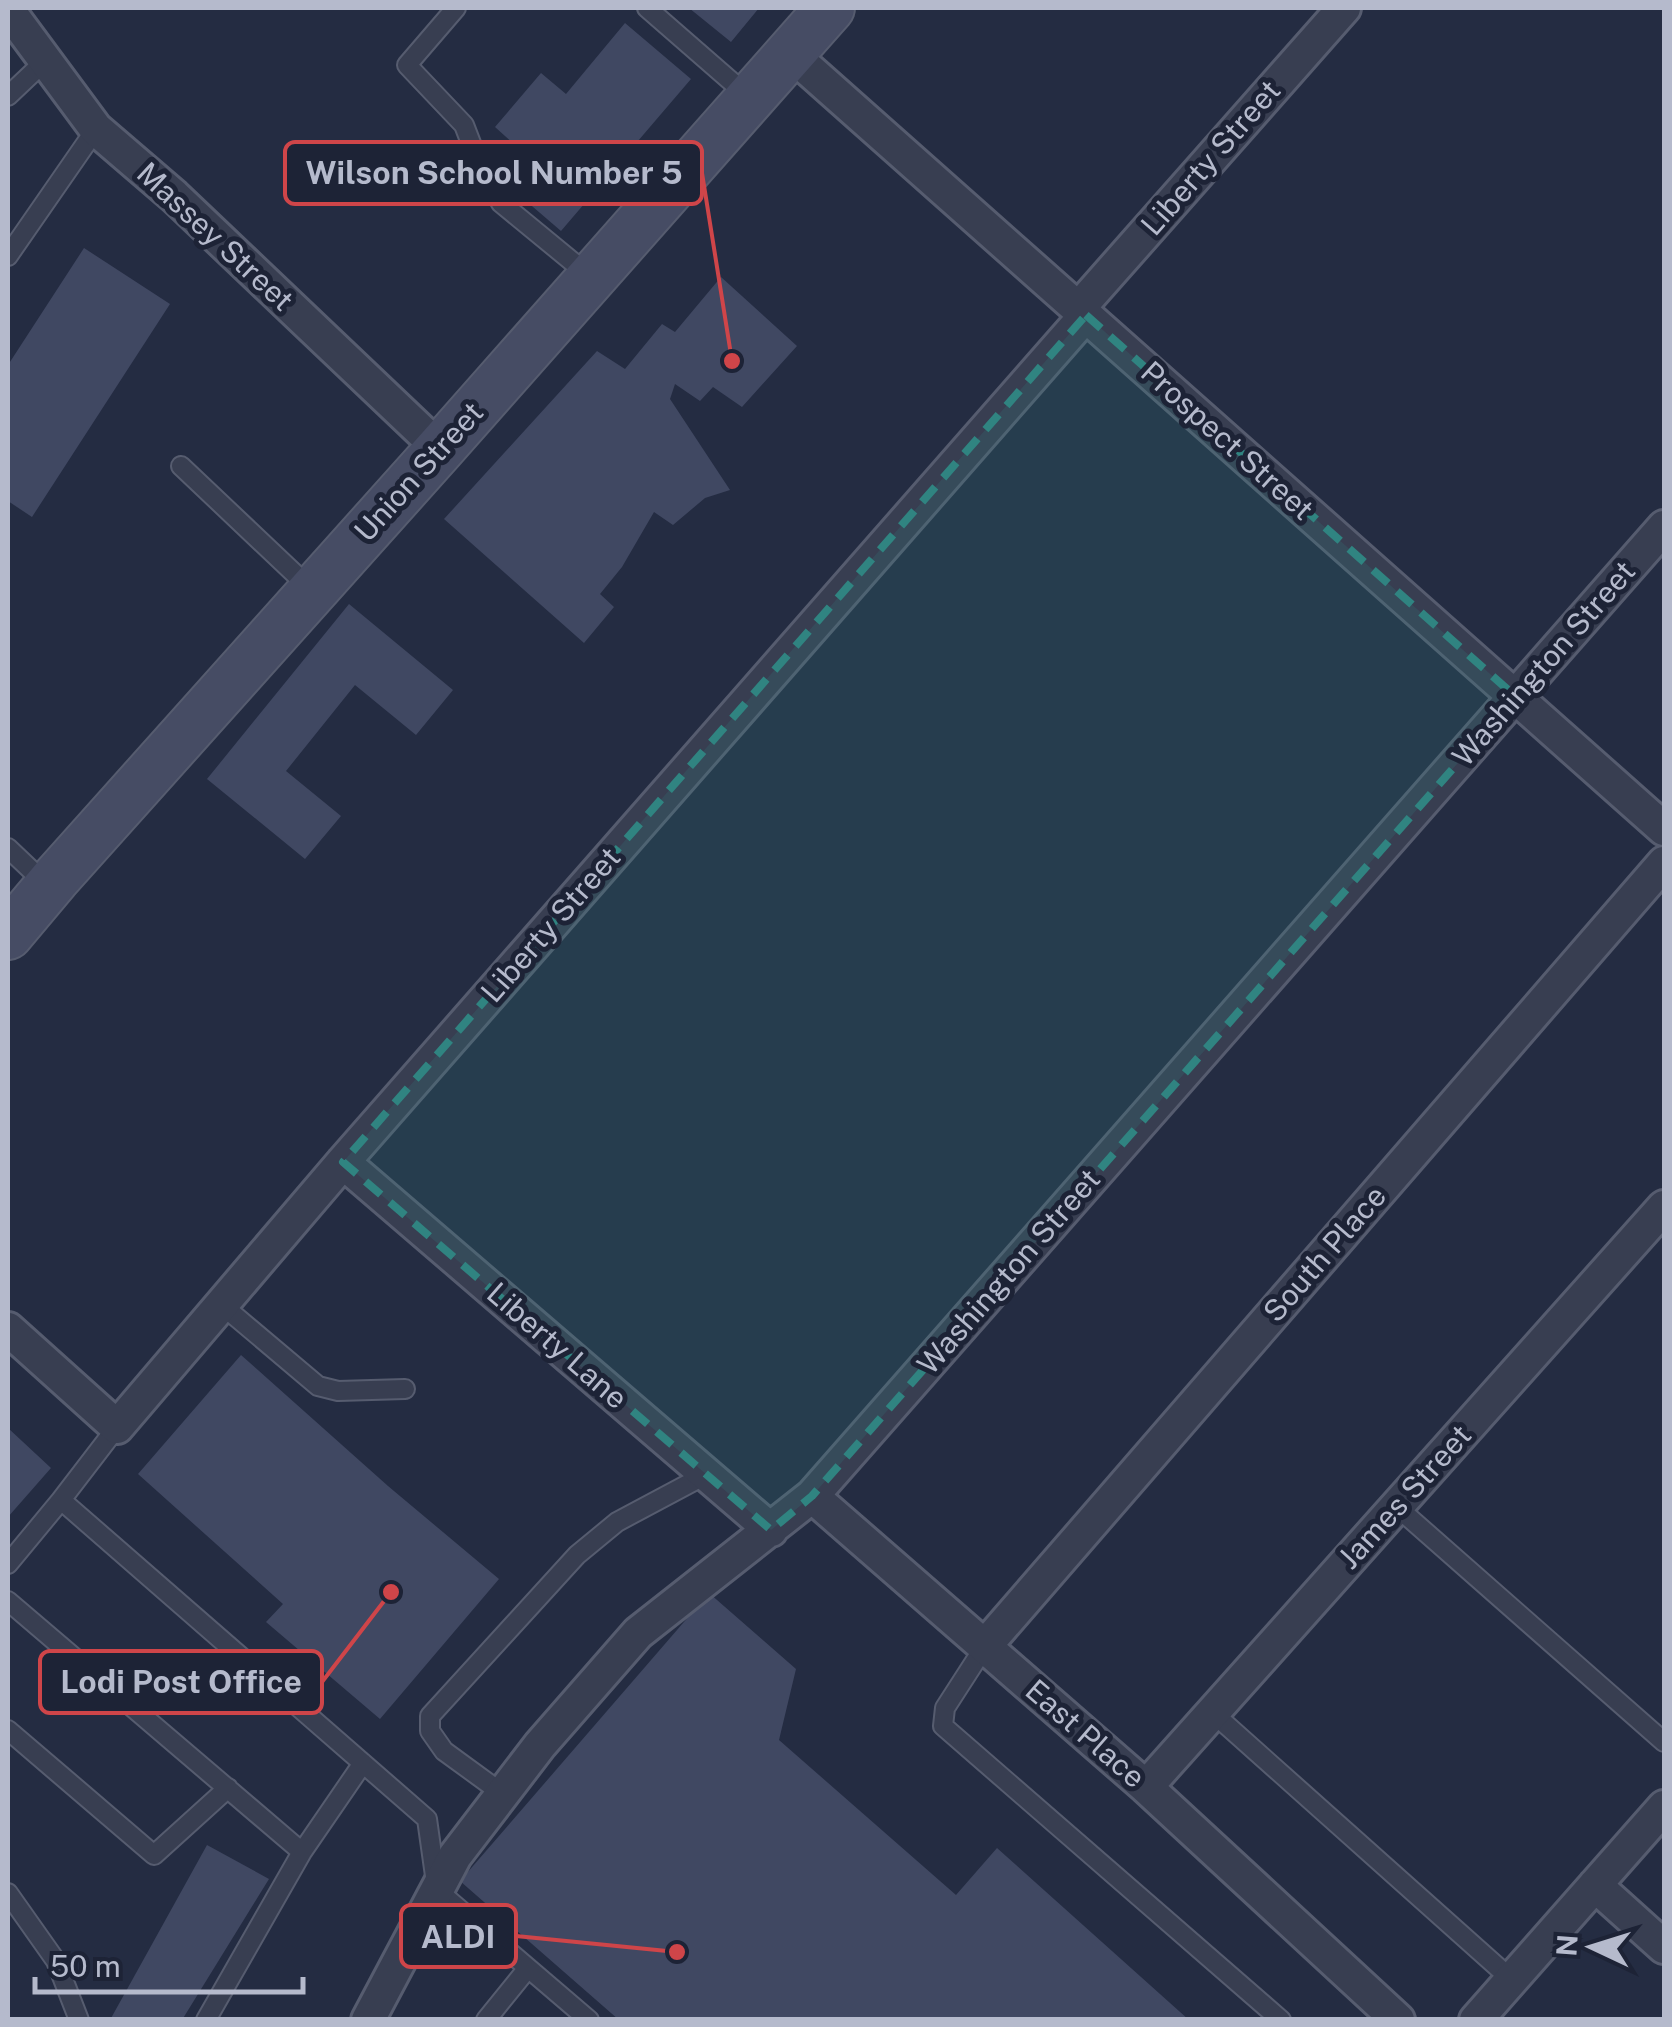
<svg xmlns="http://www.w3.org/2000/svg" width="1672" height="2027" font-family="'Public Sans',sans-serif">
<style>
.building{fill:#404862}
.lines{fill:none;stroke-linecap:round;stroke-linejoin:round}
.lane-casing{stroke:#565c6f;stroke-width:22}
.street-casing{stroke:#565c6f;stroke-width:38}
.secondary-casing{stroke:#565c6f;stroke-width:52}
.lane{stroke:#383e51;stroke-width:18}
.street{stroke:#383e51;stroke-width:32}
.secondary{stroke:#464c64;stroke-width:48}
.marked{fill:#308481;fill-opacity:0.2;stroke:#308481;stroke-width:8;stroke-dasharray:20 12;stroke-linejoin:round}
.labels{text-anchor:middle;stroke-width:10;stroke-linejoin:round;paint-order:stroke}
.street-label{font-size:30px;fill:#b5bacc;stroke:#1d2336}
.leader{fill:none;stroke:#cf4549;stroke-width:4}
.callout-dot{fill:#cf4549;stroke:#1d2336;stroke-width:4}
.callout{fill:#1d2336;stroke:#cf4549;stroke-width:4}
.callout-label{font-size:32px;text-anchor:middle;font-weight:bold;fill:#b5bacc}
</style>
<rect width="100%" height="100%" fill="#242c42"/>
<path class="building" d="M689,8h70l-28,34z
M625,23l66,56 -130,152 -70,-60 23,-27 -19,-17 46,-54 25,21z
M84,248l86,56 -138,213 -24,-16v-136z
M721,277l76,69 -55,61 -29,-20 -13,14 -25,-17 -5,15 60,91 -25,8 -32,27 -19,-13 -32,55 -22,27 14,13 -30,36 -140,-124 153,-168 28,18 37,-45 13,8z
M349,604l104,86 -37,45 -61,-50 -69,86 55,45 -36,43 -98,-80z
M241,1355l147,131 111,93 -119,140 -114,-97 17,-18 -145,-130z
M8,1428l43,40 -43,49z
M709,1593l87,76 -17,71 177,155 41,-47 192,172h-570l-159,-139z
M207,1845l62,34 -87,141h-72z"/>
<g class="lines">
<g class="lane-casing">
<path id="lane" d="M456,8l-49,57 57,60 15,39 22,39 90,74
M647,8l101,88
M8,96l37,-35
M8,256l88,-127
M181,466l132,125
M8,848l40,38
M222,1305l96,81 20,5 67,-2
M117,1427l-56,73 366,319 10,71 152,130
M1397,1507l267,235
M8,1564l53,-64
M8,1601l294,251
M985,1646l-40,62 -2,18 338,294
M1213,1713l298,266
M8,1730l146,125 74,-67
M503,1794l-59,-43 -14,-20v-15l147,-161 40,-33 90,-48
M8,1893l48,68 23,59
M206,2020l96,-168 61,-89
M486,2020l42,-52"/>
</g>
<g class="street-casing">
<path id="street" d="M8,10l88,119 78,67 266,253
M789,52l875,777
M1078,309l266,-301
M343,1162l428,368
M8,1329l109,98 226,-265 743,-847
M812,1496l334,291 252,233
M985,1646l679,-783
M1146,1787l518,-580
M1595,1885l69,62
M368,2020l87,-164 85,-111 98,-112 174,-137 852,-969
M1476,2020l188,-213"/>
</g>
<g class="secondary-casing">
<path id="secondary" d="M8,935l47,-56 385,-430 390,-441"/>
</g>
<use href="#lane" class="lane"/>
<use href="#street" class="street"/>
<use href="#secondary" class="secondary"/>
</g>
<path class="marked" d="M1086,315l430,382 -704,799 -41,34 -428,-368z"/>
<g class="labels">
<g class="street-label">
<text transform="translate(1211 158) rotate(-49)" y="10">Liberty Street</text>
<text transform="translate(215 237) rotate(43)" y="10">Massey Street</text>
<text transform="translate(1227 441) rotate(42)" y="10">Prospect Street</text>
<text transform="translate(419 472) rotate(-48)" y="10">Union Street</text>
<text transform="translate(1544 664) rotate(-49)" y="10">Washington Street</text>
<text transform="translate(551 925) rotate(-49)" y="10">Liberty Street</text>
<text transform="translate(1325 1254) rotate(-49)" y="10">South Place</text>
<text transform="translate(1009 1272) rotate(-49)" y="10">Washington Street</text>
<text transform="translate(557 1346) rotate(41)" y="10">Liberty Lane</text>
<text transform="translate(1405 1497) rotate(-48)" y="10">James Street</text>
<text transform="translate(1085 1734) rotate(41)" y="10">East Place</text>
</g>
</g>
<path class="leader" d="M732 361L702 173M391 1592L322 1682M677 1952L516 1936"/>
<g class="callout-dot">
<circle cx="732" cy="361" r="10"/>
<circle cx="391" cy="1592" r="10"/>
<circle cx="677" cy="1952" r="10"/>
</g>
<g class="callout">
<rect x="285" y="142" width="417" height="62" rx="10"/>
<rect x="40" y="1651" width="282" height="62" rx="10"/>
<rect x="401" y="1905" width="115" height="62" rx="10"/>
</g>
<g class="callout-label">
<text x="494" y="184">Wilson School Number 5</text>
<text x="181" y="1693">Lodi Post Office</text>
<text x="458" y="1948">ALDI</text>
</g>
<rect width="1672" height="2027" fill="none" stroke="#b5bacc" stroke-width="20"/>
<g transform="translate(1592 1947) rotate(274)" stroke="#1d2336" stroke-width="8" paint-order="stroke">
<path d="M0-8L18 38L0 25L-18 38Z" fill="#b5bacc"/>
<text y="-15" font-size="28" font-weight="bold" text-anchor="middle" fill="#b5bacc">N</text>
</g>
<path d="M35 1977v15h268v-15" fill="none" stroke="#b5bacc" stroke-width="5"/>
<text x="50" y="1977" font-size="30" fill="#b5bacc" stroke="#1d2336" stroke-width="8" paint-order="stroke">50 m</text>
</svg>
